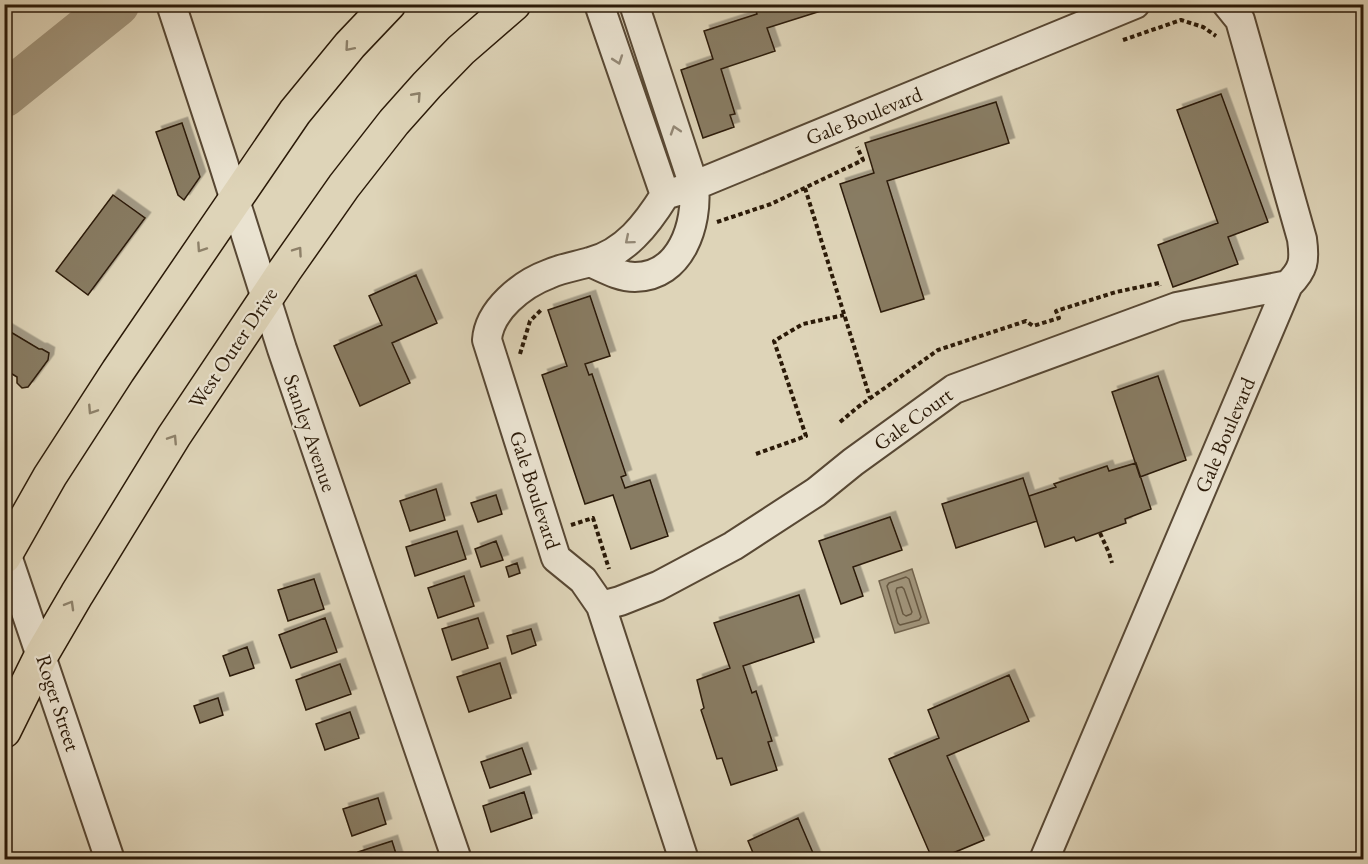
<svg xmlns="http://www.w3.org/2000/svg" width="1368" height="864" font-family="'EB Garamond',serif">
<style>
.water{fill:#a1957c;stroke:#72644e;stroke-width:1.5}
.lines{fill:none;stroke-linecap:round;stroke-linejoin:round}
.shore{stroke:#665842;stroke-width:1.5}
.river{stroke:#a1957c;stroke-width:45}
.building{fill:#887b64;stroke:#2b1a08;stroke-width:1.5;filter:url(#shadow)}
.minor-casing{stroke:#584834;stroke-width:32}
.major-casing{stroke:#2b1a08;stroke-width:36}
.path{stroke:#2b1a08;stroke-width:4;stroke-dasharray:4.5 3;stroke-linecap:butt}
.minor{stroke:#eae3d1;stroke-width:28}
.major{stroke:#ded4b8;stroke-width:33}
.oneway{stroke:#8d8069}
.oneway2{stroke:#948977}
.labels{text-anchor:middle;stroke-width:4.5;stroke-linejoin:round;paint-order:stroke}
.street-label{font-size:21px;fill:#2b1a08;stroke:#eae3d1}
</style>
<defs>
<filter id="shadow"><feDropShadow dx="5.5" dy="-5.5" stdDeviation="0" flood-color="#0004"/></filter>
</defs>
<rect width="100%" height="100%" fill="#ded4b8"/>
<filter id="stains"><feTurbulence type="fractalNoise" baseFrequency=".00333" numOctaves="4"/><feColorMatrix values="0 0 0 0 .2 0 0 0 0 .09 0 0 0 0 .02 0 0 0 .5 -.17"/></filter>
<radialGradient id="worn" r=".72"><stop offset=".6" stop-color="#630" stop-opacity="0"/><stop offset="1" stop-color="#630" stop-opacity=".3"/></radialGradient>
<path class="water" d="M912,569l17,54 -34,10 -16,-52z"/>
<g class="lines">
<path class="shore" d="M906,577l3,2 12,38 -2,3 -19,5 -2,-2 -11,-37 2,-3z
M902,587l2,2 8,23 -1,2 -5,2 -3,-2 -7,-23 1,-3z"/>
<path class="river" d="M4,95l113,-91"/>
</g>
<path class="building" d="M754,4h68l2,6 -57,18 8,23 -54,18 14,45 -5,1 4,12 -31,11 -22,-68 32,-11 -9,-28 53,-17z
M1221,94l47,128 -40,15 10,27 -65,23 -15,-42 60,-22 -41,-113z
M996,102l13,41 -122,38 37,118 -43,13 -41,-128 34,-11 -9,-30z
M182,123l18,54 -16,23 -6,-5 -22,-63z
M113,195l32,23 -57,77 -32,-24z
M416,275l21,48 -45,20 18,40 -50,23 -26,-60 48,-21 -13,-29z
M590,296l20,60 -25,8 4,11 3,-1 34,101 -5,2 4,11 25,-8 18,56 -37,13 -18,-54 -28,9 -43,-129 25,-9 -19,-56z
M4,328l35,21h3l7,4 -1,7 -20,27 -6,1 -5,-5v-6l-13,-8z
M1158,376l28,84 -46,17 -28,-85z
M1136,463l15,46 -26,10 1,4 -50,18 -2,-4 -29,10 -16,-51 27,-9 -2,-3 53,-18 2,5z
M1023,478l14,43 -81,27 -14,-44z
M436,489l9,31 -35,11 -10,-30z
M496,495l6,19 -24,8 -7,-19z
M890,517l12,33 -49,17 10,29 -22,8 -22,-63z
M457,531l9,28 -51,17 -9,-29z
M496,541l7,19 -22,7 -6,-18z
M517,563l3,10 -11,4 -3,-10z
M464,576l10,30 -36,12 -10,-30z
M314,579l10,30 -36,12 -10,-31z
M799,595l15,47 -71,24 9,27 4,-2 16,50 -4,1 9,28 -46,15 -9,-27 -5,1 -16,-49 3,-2 -7,-28 33,-12 -16,-45z
M325,618l12,34 -46,16 -12,-33z
M478,618l10,30 -36,12 -10,-31z
M531,629l5,16 -24,9 -5,-18z
M247,647l7,21 -24,8 -7,-20z
M500,663l11,35 -42,14 -12,-35z
M340,664l11,30 -45,16 -10,-30z
M1009,675l20,46 -82,35 37,84 -43,18 1,2h-20l9,-4 -42,-97 50,-21 -11,-28z
M218,698l5,17 -23,8 -6,-17z
M350,712l9,26 -34,12 -9,-26z
M522,748l9,26 -41,14 -9,-26z
M524,792l8,26 -41,14 -8,-26z
M378,798l8,26 -34,12 -9,-27z
M798,818l18,42h-60l-8,-19z
M392,841l6,19h-37l-3,-8z"/>
<g class="lines">
<g class="minor-casing">
<path id="minor" d="M171,4l50,152 61,193 175,511
M599,4l66,191
M634,4l60,182c4,38 -13,91 -59,91 -16,0 -31,-9 -45,-15 35,-9 57,-38 75,-67l29,-9 4,-2 437,-180
M590,262c-13,4 -28,6 -41,12 -27,10 -60,36 -62,66l69,218 27,22 18,26 83,254
M4,547l106,313
M601,606l19,-5 38,-15 75,-40 83,-54 37,-30 101,-73 223,-82 111,-22
M1044,860l244,-575c16,-16 17,-24 14,-46l-62,-219 -13,-16"/>
</g>
<g class="major-casing">
<path id="major" d="M4,557l46,-81 68,-105 177,-259 55,-67 39,-41
M4,731l38,-77 35,-60 97,-158 111,-166 59,-84 50,-64 33,-37 34,-35 53,-46"/>
</g>
<path class="path" d="M1123,40l58,-20 22,7 13,9
M805,188l65,210
M717,222l54,-18 92,-44 -6,-13
M520,354l10,-33 11,-11
M840,422l18,-15 80,-57 88,-29 7,5 26,-8 -3,-7 60,-19 43,-9 1,3
M756,454l50,-18 -32,-95 29,-17 41,-9
M571,525l22,-7 16,51
M1100,533l9,20 3,10"/>
<use href="#minor" class="minor"/>
<use href="#major" class="major"/>
</g>
<defs><path id="oneway-chevron" d="M-2-3.5L2.5 0L-2 3.5" fill="none" stroke-width="1.6" stroke-linecap="round" stroke-linejoin="round" transform="scale(1.5)"/></defs>
<g class="oneway">
<use href="#oneway-chevron" transform="translate(349 47) rotate(131)"/>
<use href="#oneway-chevron" transform="translate(417 96) rotate(-48)"/>
<use href="#oneway-chevron" transform="translate(201 248) rotate(124)"/>
<use href="#oneway-chevron" transform="translate(298 251) rotate(-55)"/>
<use href="#oneway-chevron" transform="translate(92 410) rotate(123)"/>
<use href="#oneway-chevron" transform="translate(173 439) rotate(-57)"/>
<use href="#oneway-chevron" transform="translate(70 605) rotate(-60)"/>
</g>
<g class="oneway2">
<use href="#oneway-chevron" transform="translate(618 60) rotate(71)"/>
<use href="#oneway-chevron" transform="translate(675 130) rotate(-108)"/>
<use href="#oneway-chevron" transform="translate(629 240) rotate(140)"/>
</g>
<g class="labels">
<g class="street-label">
<text transform="translate(864 116) rotate(-22)" y="7">Gale Boulevard</text>
<text transform="translate(233 348) rotate(-56)" y="7">West Outer Drive</text>
<text transform="translate(913 419) rotate(-36)" y="7">Gale Court</text>
<text transform="translate(310 433) rotate(71)" y="7">Stanley Avenue</text>
<text transform="translate(1225 435) rotate(-67)" y="7">Gale Boulevard</text>
<text transform="translate(535 490) rotate(72)" y="7">Gale Boulevard</text>
<text transform="translate(58 703) rotate(72)" y="7">Roger Street</text>
</g>
</g>
<rect width="1368" height="864" fill="none" stroke="#ded4b8" stroke-width="24"/>
<rect x="6" y="6" width="1356" height="852" fill="none" stroke="#2b1a08" stroke-width="3"/>
<rect x="12" y="12" width="1344" height="840" fill="none" stroke="#2b1a08" stroke-width="1.5"/>
<rect width="100%" height="100%" filter="url(#stains)"/>
<rect width="100%" height="100%" fill="url(#worn)"/>
</svg>
